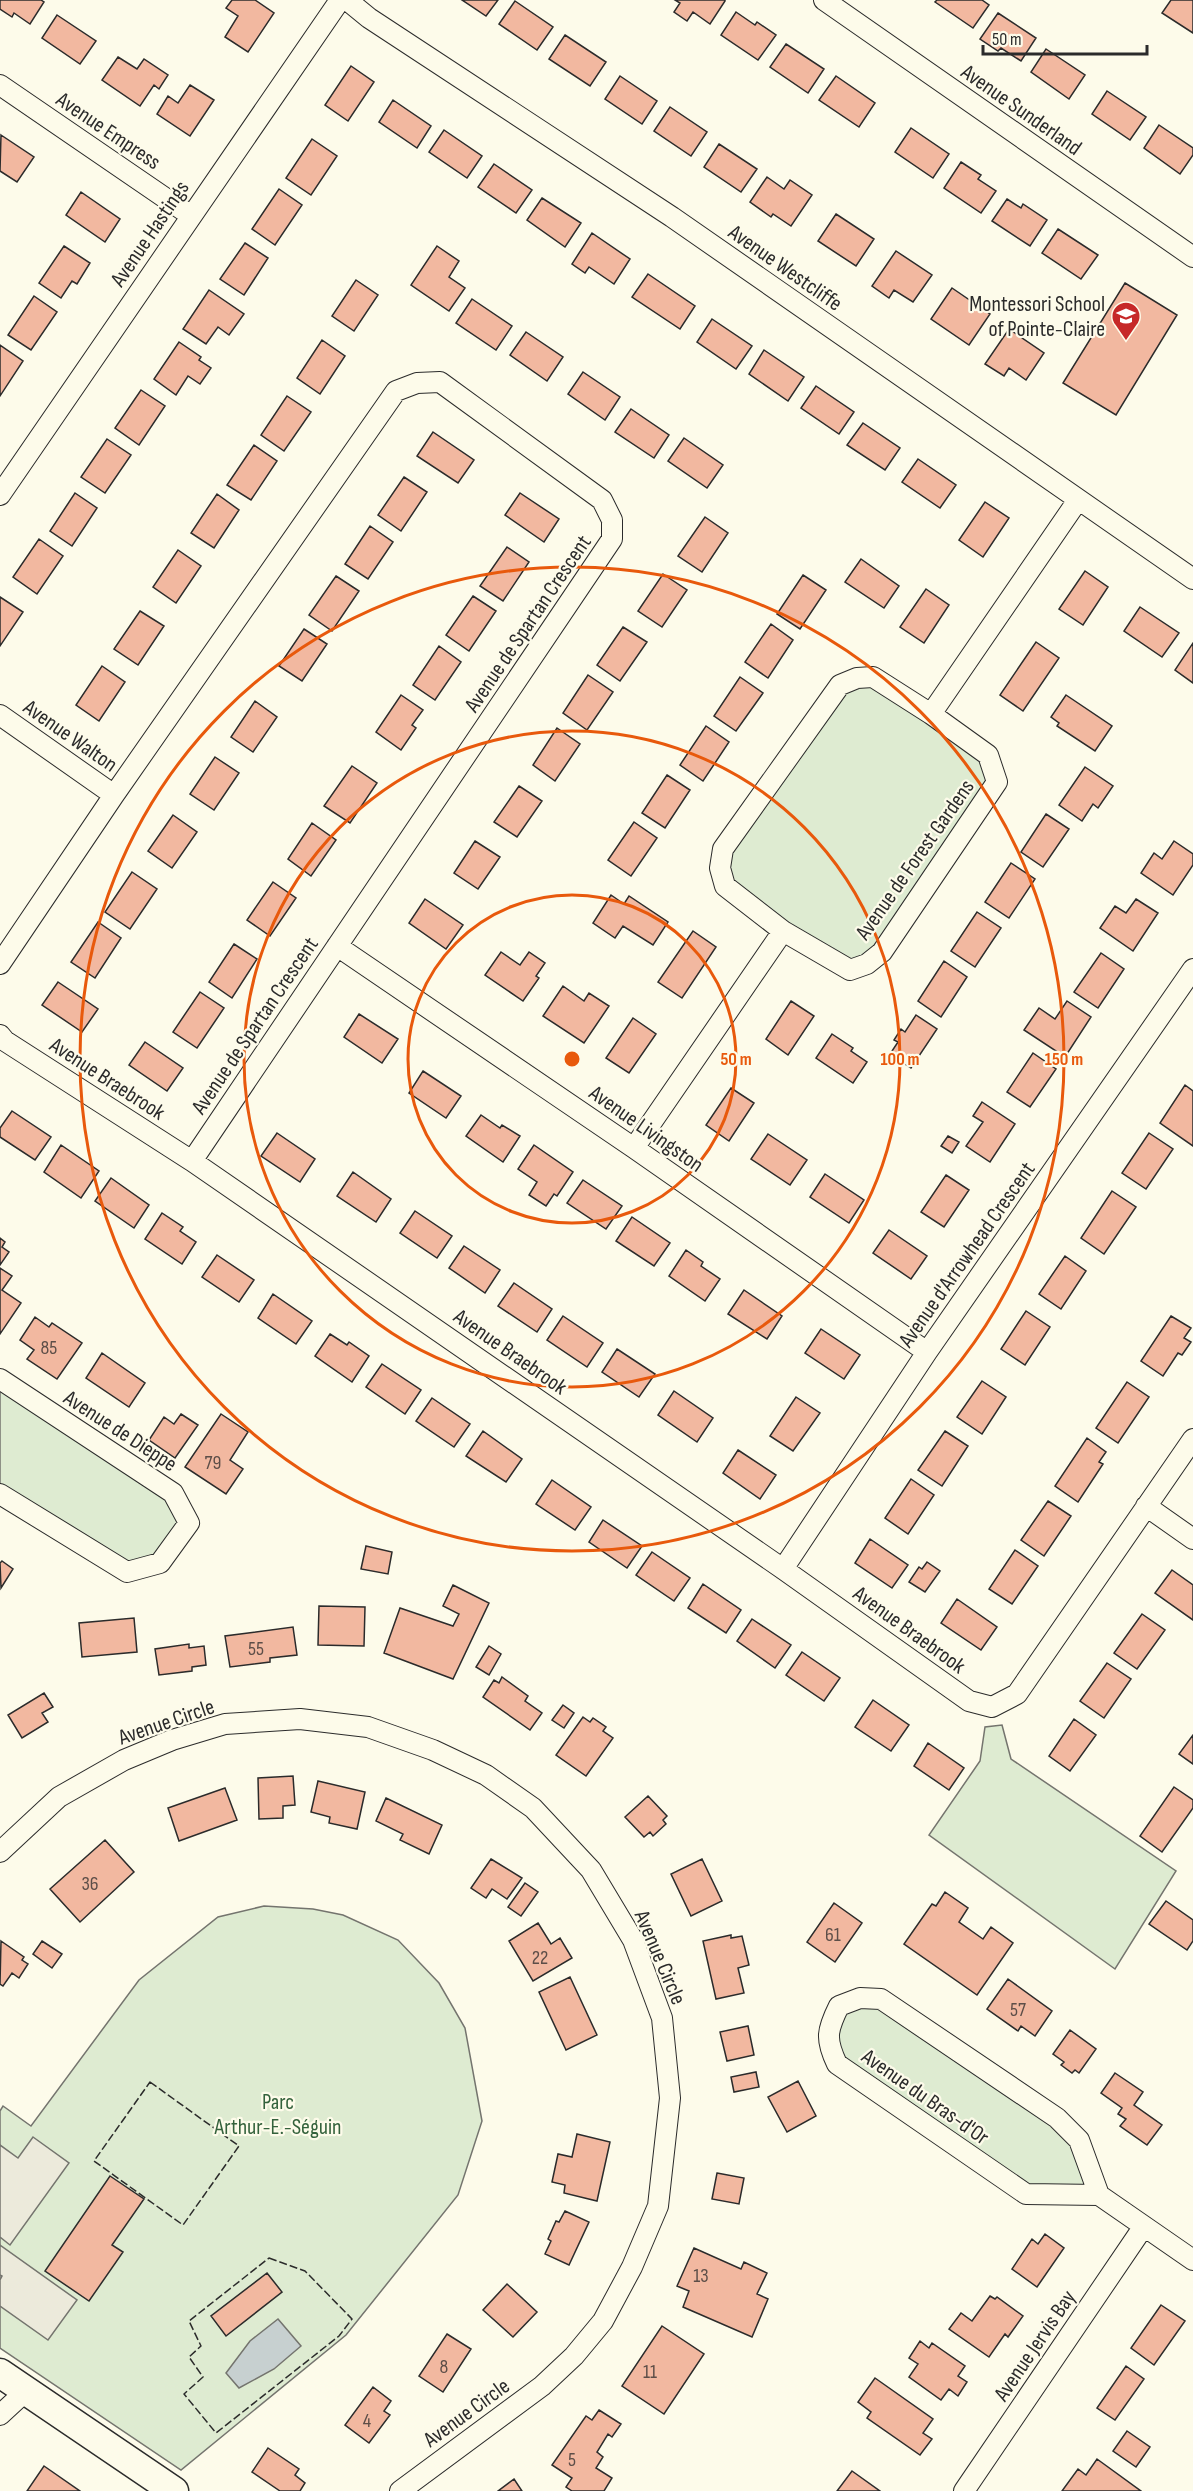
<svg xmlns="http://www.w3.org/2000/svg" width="1193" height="2491" font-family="'Sofia Sans Condensed',sans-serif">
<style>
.green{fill:#deebd1;stroke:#74746e;stroke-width:1.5}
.parking{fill:#eceadb;stroke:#74746e;stroke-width:1.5}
.water{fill:#c7d0d0;stroke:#74746e;stroke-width:1.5}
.building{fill:#f2b8a0;stroke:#2b2b2b;stroke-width:1.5}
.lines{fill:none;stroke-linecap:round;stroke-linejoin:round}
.street-casing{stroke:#2b2b2b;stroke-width:22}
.secondary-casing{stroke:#2b2b2b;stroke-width:31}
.street{stroke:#fdfbea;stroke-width:20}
.secondary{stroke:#fdfbea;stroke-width:28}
.fence{stroke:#2b2b2b;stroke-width:1.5;stroke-dasharray:8 3;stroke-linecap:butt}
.ring{fill:none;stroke:#e8590c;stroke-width:3}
.labels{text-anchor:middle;stroke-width:4.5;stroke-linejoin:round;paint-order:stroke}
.number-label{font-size:20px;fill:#5d4e48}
.street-label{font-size:22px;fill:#2b2b2b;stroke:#fdfbea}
.poi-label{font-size:22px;fill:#2b2b2b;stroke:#fdfbea;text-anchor:end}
.park-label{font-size:22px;fill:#34623c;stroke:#fdfbea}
.centre{fill:#e8590c;stroke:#fdfbea;stroke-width:3}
.ring-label{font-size:18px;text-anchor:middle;font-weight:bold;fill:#e8590c;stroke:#fdfbea;stroke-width:4.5;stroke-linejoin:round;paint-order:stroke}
</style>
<rect width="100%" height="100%" fill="#fdfbea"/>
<path class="green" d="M857,678l131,77 9,27 -115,170 -32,18 -125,-84 -2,-37z
M0,1379l173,114 16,30 -29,40 -33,9 -127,-78z
M1002,1725l9,34 165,112 -61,98 -186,-134 51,-74 5,-34z
M264,1906l49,3 30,6 55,25 41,43 26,45 17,93 -24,74 -112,140 -165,135 -181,-122v-237l3,-5 28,20 108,-146 79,-63z
M881,1999l176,119 42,77 -73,-1 -189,-130 2,-58z"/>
<path class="parking" d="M33,2137l36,26 -59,82 -10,-8v-92l18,13z
M0,2245l77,55 -29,40 -48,-34v-26l2,-4 -2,-1z"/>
<path class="water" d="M278,2319l23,27 -27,23 -35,19 -13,-15 24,-32z"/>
<path class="building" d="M0,0h41l3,2 -14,22 -16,-11 -2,4 -12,-8z
M232,0h23l19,13 -26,39 -23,-15 13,-21 -12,-8z
M462,0h36l-12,16z
M675,0h50v1l-15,23 -17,-12 -6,9 -13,-9 6,-9z
M937,0h45l7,5 -16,23 -38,-26z
M1171,0h22v33l-31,-20z
M515,1l38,26 -16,23 -38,-26z
M736,12l19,13 2,-3 19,13 -18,25 -37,-25z
M998,13l38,25 -15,23 -20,-13 -3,3 -18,-12z
M57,15l39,26 -16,23 -38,-26z
M565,35l41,27 -16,24 -41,-27z
M786,44l38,25 -16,24 -38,-26z
M1046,49l39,26 -16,24 -38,-27z
M118,57l19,12 7,-10 24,16 -9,14 -5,-4 -14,21 -38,-26z
M351,66l23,16 -26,39 -23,-16z
M620,76l37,25 -15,23 -37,-25z
M836,76l39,27 -16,24 -40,-27z
M190,85l24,15 -24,36 -33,-22 11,-18 10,7z
M1107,91l39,26 -16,23 -38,-26z
M393,100l38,26 -14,22 -38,-26z
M670,107l37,25 -16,24 -37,-25z
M1159,125l34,23v7l-13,19 -36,-26z
M911,128l38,26 -16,24 -38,-26z
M444,130l38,26 -15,22 -38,-26z
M1,135l33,22 -17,25 -17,-11z
M312,139l25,17 -26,39 -25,-17z
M719,144l38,25 -16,23 -37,-25z
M961,162l20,13 -3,4 18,12 -15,22 -37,-25z
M494,164l38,26 -16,23 -38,-26z
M767,177l17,12 6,-9 22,15 -21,31 -18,-12 -2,3 -21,-15z
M279,189l23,16 -27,40 -23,-16z
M81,192l39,27 -15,23 -39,-27z
M542,198l39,25 -16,24 -38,-27z
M1007,199l14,9 2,-4 24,16 -17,26 -38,-25z
M836,214l38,25 -18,27 -38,-25z
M1058,229l40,26 -17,24 -39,-26z
M592,233l38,26 -16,25 -25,-17 -4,6 -13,-9z
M245,243l23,15 -24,37 -24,-16z
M64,246l26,17 -13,21 -5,-3 -11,17 -22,-15z
M437,246l22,15 -10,16 16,11 -16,23 -38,-26z
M896,251l36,24 -19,27 -19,-12 -5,8 -17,-12z
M648,274l47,32 -15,23 -48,-32z
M356,280l22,15 -24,36 -22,-15z
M1125,283l52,32 -61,100 -53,-32z
M952,288l38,26 -21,31 -38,-26z
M209,290l35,24 -15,21 -11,-8 -12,17 -23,-15z
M34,296l23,16 -26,38 -23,-15z
M472,299l40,27 -16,24 -40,-27z
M712,319l40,27 -16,23 -39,-27z
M1009,329l35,24 -18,27 -17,-12 -5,8 -19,-12z
M526,332l37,25 -16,24 -37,-26z
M322,340l23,16 -25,38 -23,-16z
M179,342l22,15 -2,3 12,8 -11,16 -12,-8 -12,19 -22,-16z
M0,345l23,16 -23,35z
M764,350l40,27 -16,24 -39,-27z
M583,372l37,25 -15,23 -37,-26z
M816,386l38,26 -15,22 -38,-26z
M141,390l24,16 -26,39 -24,-17z
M287,396l24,16 -27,39 -23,-16z
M631,409l38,26 -15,23 -39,-26z
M863,423l37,25 -15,22 -38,-25z
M433,432l41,28 -16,23 -41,-27z
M684,438l39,27 -16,23 -39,-27z
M107,439l24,16 -26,38 -24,-16z
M254,445l23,16 -26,39 -24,-15z
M918,459l38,26 -16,23 -38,-26z
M404,477l23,15 -26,39 -23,-16z
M75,493l22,15 -25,38 -22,-15z
M520,493l39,26 -15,23 -39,-27z
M217,494l22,16 -25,38 -23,-15z
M985,502l24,16 -26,39 -24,-17z
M705,517l23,16 -26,39 -24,-16z
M370,526l23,16 -25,37 -23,-15z
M39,539l24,17 -26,38 -24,-17z
M507,547l22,15 -26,39 -23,-15z
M178,550l23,16 -25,37 -23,-16z
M861,559l38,27 -15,22 -39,-26z
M1085,571l23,16 -25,38 -24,-16z
M663,574l24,16 -25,37 -24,-16z
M803,575l23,15 -26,39 -23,-15z
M336,576l23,15 -27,40 -23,-16z
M926,589l23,16 -25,38 -24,-16z
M473,596l23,15 -27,40 -23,-16z
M0,597l23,15 -23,34z
M1140,607l39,26 -17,24 -38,-26z
M140,611l24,15 -26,39 -24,-16z
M771,624l22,16 -25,38 -23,-16z
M623,627l24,15 -27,39 -23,-16z
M304,629l23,15 -25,37 -23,-15z
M1036,642l23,16 -36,53 -23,-16z
M1193,643v40l-18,-13z
M439,646l22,16 -26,38 -22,-15z
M102,666l23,16 -26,39 -23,-16z
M588,675l25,17 -26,38 -24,-17z
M740,677l23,16 -27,38 -22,-15z
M401,695l22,15 -11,15 4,3 -15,22 -25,-18z
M1066,695l46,31 -17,25 -38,-25 2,-3 -8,-6z
M255,701l22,16 -24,35 -22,-15z
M706,726l23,16 -26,39 -23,-16z
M557,728l23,16 -25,37 -22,-16z
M215,757l24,16 -25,37 -24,-16z
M352,766l25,17 -27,40 -26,-17z
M1085,767l28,19 -15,22 -5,-4 -11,17 -23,-16z
M667,775l23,15 -25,38 -23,-15z
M519,786l23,15 -25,36 -23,-15z
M1046,814l23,15 -26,38 -22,-15z
M173,815l24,17 -25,36 -24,-17z
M634,822l23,16 -26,38 -23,-16z
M312,823l24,17 -25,36 -23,-17z
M475,841l25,16 -22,32 -24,-16z
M1174,841l19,13v11l-20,30 -32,-22 13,-20 8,6z
M1011,863l24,16 -26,39 -24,-16z
M132,872l25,17 -27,40 -25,-17z
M273,882l23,16 -26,38 -23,-16z
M611,895l13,9 5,-8 39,26 -15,23 -30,-19 -8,12 -22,-15z
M425,899l38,26 -17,24 -37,-26z
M1136,899l22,14 -25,38 -33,-23 15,-22 11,7z
M977,912l24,16 -26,39 -24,-16z
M98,922l23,16 -26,40 -24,-16z
M693,931l23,16 -34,51 -24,-16z
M234,944l23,15 -25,39 -23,-16z
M501,952l19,13 9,-13 16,11 -9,13 3,2 -16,23 -38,-26z
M1101,953l23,16 -26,39 -24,-16z
M944,961l23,16 -26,40 -23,-16z
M58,982l40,27 -16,23 -40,-27z
M563,986l21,15 5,-8 20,13 -25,37 -41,-27z
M200,992l24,16 -27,40 -24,-16z
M791,1001l23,15 -26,39 -22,-16z
M1067,1001l24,16 -26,40 -41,-27 15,-22 16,11z
M359,1014l39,25 -16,24 -38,-26z
M916,1015l21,14 -26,39 -21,-14 8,-12 -4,-2 7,-11 4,3z
M633,1018l23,16 -27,39 -23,-15z
M832,1034l21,14 -2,3 16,11 -14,21 -37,-25z
M145,1042l38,26 -16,23 -38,-26z
M1033,1053l23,16 -26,38 -23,-15z
M423,1071l38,25 -15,22 -37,-25z
M1185,1085l8,6v55l-33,-23z
M731,1088l23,15 -25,38 -23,-16z
M982,1102l33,22 -25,38 -24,-16 17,-24 -10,-6z
M12,1111l39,26 -16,23 -35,-23v-9z
M481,1115l19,13 2,-3 18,11 -17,26 -37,-26z
M277,1133l38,26 -15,23 -39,-26z
M1149,1133l24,16 -27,40 -24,-16z
M768,1134l39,26 -17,25 -39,-26z
M948,1136l11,6 -7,11 -11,-7z
M61,1145l38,26 -18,27 -37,-26z
M534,1145l39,27 -16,24 -3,-2 -8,12 -17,-11 8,-13 -19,-13z
M353,1172l38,27 -15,23 -39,-26z
M825,1174l39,26 -15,23 -39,-26z
M946,1175l23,15 -25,37 -23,-15z
M111,1178l38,27 -15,23 -39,-27z
M583,1180l39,26 -16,23 -39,-26z
M1112,1191l24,16 -32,47 -23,-16z
M415,1211l37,25 -15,22 -37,-25z
M162,1213l21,14 -3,4 16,11 -14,22 -37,-25z
M632,1217l38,26 -16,23 -38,-25z
M889,1230l38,26 -16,23 -38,-26z
M0,1238l5,4 -3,5 7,5 -9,13z
M464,1246l36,24 -15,23 -36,-25z
M686,1250l17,12 -2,4 19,13 -15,22 -36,-25z
M217,1255l37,25 -15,22 -37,-25z
M1065,1256l21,15 -25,38 -22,-15z
M0,1268l12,8 -10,14 19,13 -21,31z
M514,1283l38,26 -15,23 -39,-26z
M744,1290l38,26 -15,23 -39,-25z
M273,1294l39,27 -16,23 -38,-26z
M1026,1311l24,16 -25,38 -24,-16z
M563,1316l40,27 -16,24 -40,-27z
M1171,1316l20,12 -7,10 7,4 -9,13 -4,-2 -15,23 -22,-15z
M35,1317l14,10 3,-4 30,20 -25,36 -30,-20 7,-9 -14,-10z
M821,1329l39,26 -16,24 -39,-26z
M330,1334l17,11 2,-3 20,14 -17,26 -37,-26z
M617,1349l38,25 -16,23 -37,-25z
M102,1353l43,30 -16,24 -43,-29z
M382,1364l39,26 -16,24 -39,-27z
M982,1381l24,16 -24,37 -25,-17z
M1127,1382l22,15 -31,46 -22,-15z
M674,1391l39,27 -16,24 -39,-27z
M796,1397l24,16 -27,38 -23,-15z
M432,1398l38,26 -16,23 -38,-26z
M181,1414l17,11 -23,33 -26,-18 15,-23 10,7z
M221,1414l27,18 -18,28 13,9 -17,25 -41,-27z
M483,1431l39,28 -16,23 -40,-26z
M945,1431l23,15 -26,40 -24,-16z
M1087,1438l19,14 -7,10 4,2 -25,38 -23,-16z
M738,1450l38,25 -16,24 -37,-26z
M911,1479l23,16 -26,39 -23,-16z
M552,1480l39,27 -16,23 -39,-26z
M1048,1501l23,15 -27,40 -23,-16z
M603,1520l39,26 -15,22 -38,-26z
M870,1539l38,26 -16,23 -37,-25z
M366,1546l26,6 -4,22 -27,-5z
M1015,1550l23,16 -26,38 -23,-15z
M652,1552l38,26 -16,23 -38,-26z
M2,1561l11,8 -12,19 -1,-25z
M927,1562l13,9 -15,21 -16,-10 10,-15 3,2z
M1172,1570l21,15v35l-38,-27z
M703,1584l38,26 -15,23 -38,-25z
M453,1585l36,18 -36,76 -69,-26 16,-45 53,18 6,-12 -16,-8z
M957,1599l40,28 -16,23 -40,-27z
M319,1606l46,1 -1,39 -46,-1z
M1142,1614l23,16 -28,39 -23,-16z
M134,1618l3,34 -55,5 -3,-34z
M752,1619l39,26 -16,23 -38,-27z
M293,1627l4,28 -27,3v4l-40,5 -5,-31z
M189,1644v4l15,-2 2,19 -14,2v4l-33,4 -4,-26z
M489,1646l12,8 -12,21 -13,-8z
M802,1652l38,26 -16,23 -38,-26z
M1107,1663l24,16 -27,39 -24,-17z
M502,1677l26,19 -3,5 17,12 -12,17 -47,-33 11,-17 5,3z
M44,1693l9,14 -11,6 6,9 -26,16 -14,-23z
M873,1700l36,25 -18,26 -36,-24z
M563,1705l11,8 -10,15 -12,-8z
M583,1717l7,5 3,-4 13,9 -3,4 10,7 -27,38 -30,-21z
M1074,1719l22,16 -26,36 -21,-15z
M1193,1735v29l-14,-10z
M928,1743l36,25 -15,22 -35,-24z
M293,1776l2,29 -12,1v12l-24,1 -1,-41z
M318,1781l47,11 -8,37 -28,-6 1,-6 -19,-5z
M1174,1787l19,13v8l-31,44 -22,-16z
M225,1788l12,32 -58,21 -11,-33z
M648,1796l19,20 -4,4 3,4 -13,12 -3,-4 -6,5 -19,-20z
M386,1798l56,27 -13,29 -29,-14 3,-6 -27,-13z
M105,1840l29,32 -54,50 -30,-33z
M491,1859l31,19 -15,21 -15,-10 -6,9 -15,-10z
M702,1859l20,42 -31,15 -20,-42z
M525,1883l13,9 -17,24 -13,-9z
M945,1892l23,16 -9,14 24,17 8,-12 22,16 -36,52 -73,-51 28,-40 4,2z
M1166,1901l27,19v21l-6,9 -38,-26z
M834,1903l28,20 -27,39 -28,-20z
M538,1923l13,21 9,-6 12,20 -39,23 -24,-40z
M731,1935v3l11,-2 7,29 -11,3 6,25 -28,6 -13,-58z
M1,1941l23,16 -2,3 6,4 -9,14 -7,-5 -9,13 -3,-2z
M42,1941l20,13 -10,14 -19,-14z
M570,1977l27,58 -31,15 -27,-58z
M1008,1979l44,32 -17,25 -14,-10 -3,5 -31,-22z
M748,2026l6,29 -27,6 -7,-29z
M1070,2030l26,19 -17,24 -4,-3 -3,3 -11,-8 3,-3 -11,-8z
M756,2072l3,15 -25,5 -3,-15z
M1115,2073l28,19 -9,13 28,20 -15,20 -27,-19 6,-7 -8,-5 4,-6 -21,-15z
M798,2081l18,35 -29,16 -19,-35z
M577,2134l33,8 -13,59 -33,-8 1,-8 -13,-3 6,-28 14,3z
M717,2173l27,5 -5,26 -27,-5z
M110,2176l34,23 -32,46 11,7 -34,49 -44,-30z
M565,2211l24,11 -20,43 -24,-11 6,-13 -3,-2 8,-18 3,1z
M1045,2234l19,14 -27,39 -25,-18 20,-30 6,5z
M694,2248l47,21 3,-7 23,11 -10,21 11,5 -16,38 -69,-30 6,-16 -12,-5z
M267,2273l15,19 -56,44 -15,-20z
M507,2284l30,28 -24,25 -30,-27z
M990,2296l5,3 2,-2 26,19 -15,21 -3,-3 -16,23 -40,-28 12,-16 11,8z
M1161,2305l24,16 -31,44 -23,-17z
M662,2326l42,28 -40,60 -42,-28z
M447,2334l24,15 -28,43 -24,-16z
M920,2341l9,7 3,-5 33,23 -7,10 9,6 -9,14 -9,-7 -8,11 -32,-23 9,-13 -9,-6z
M1126,2366l18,13 -29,41 -18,-12z
M875,2378l58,41 -10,14 9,6 -12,16 -53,-37 4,-6 -13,-10z
M373,2387l18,14 -7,10 6,4 -21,28 -24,-18z
M599,2410l22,14 -9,13 -4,-3 -11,18 6,5 -7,11 16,10 -8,13h-32l-6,-4 6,-9 -20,-13 34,-49 6,4z
M1127,2431l23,16 -14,20 -23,-16z
M268,2448l31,21 -4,6 10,8 -5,8h-20l-28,-19z
M1097,2459l44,32h-79l16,-22 8,6z
M44,2466l36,25h-53z
M852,2471l28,20h-43z
M514,2479l8,12h-24z"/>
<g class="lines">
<g class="street-casing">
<path id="street" d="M347,0l22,18 303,199 521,362
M824,0l369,257
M0,85l190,130
M0,495l340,-495
M873,677l58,37 57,41 9,27 -115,170 -15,12 -17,6 -67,-39 -58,-45 -5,-18 3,-19 117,-164 17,-7z
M931,714l147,-214
M0,715l114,80
M337,946l297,202 293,204
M0,964l114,-169 282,-404 21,-8 23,-1 162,118 10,20v19l-420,622
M0,1035l5,6 187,120 591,408 186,132 23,6 25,-13 176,-255
M634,1148l149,-217
M0,1379l173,114 16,30 -29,40 -33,9 -127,-78
M1146,1506l47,33
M783,1569l144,-217 266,-383
M0,1852l59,-55 65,-37 48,-20 53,-16 75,-5 68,8 65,23 53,25 47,33 58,62 42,70 29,78 8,80 -12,108 -26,61 -29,54 -29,35 -32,30 -142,105
M860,1998l21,1 176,119 22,22 20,55 -73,-1 -189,-130c-12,-25 -10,-34 2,-58z
M1099,2195l94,65
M0,2415l26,-24
M964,2491l180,-265"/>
</g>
<g class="secondary-casing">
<path id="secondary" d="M0,2373l174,118"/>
</g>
<use href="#street" class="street"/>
<use href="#secondary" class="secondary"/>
<path class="fence" d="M150,2082l89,64 -56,79 -89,-64z
M269,2258l36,13 47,48 -13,17 -123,97 -32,-39 19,-17 -14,-20 12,-11 -12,-25z"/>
</g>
<g class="ring">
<circle cx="572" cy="1059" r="164"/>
<circle cx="572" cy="1059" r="328"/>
<circle cx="572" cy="1059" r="492"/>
</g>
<defs>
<g id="school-pin" transform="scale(1.5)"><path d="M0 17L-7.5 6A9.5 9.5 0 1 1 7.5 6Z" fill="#c62828" stroke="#fdfbea"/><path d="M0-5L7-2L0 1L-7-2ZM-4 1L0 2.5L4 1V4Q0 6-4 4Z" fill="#fff"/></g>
</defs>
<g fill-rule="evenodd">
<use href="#school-pin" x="1126" y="316"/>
</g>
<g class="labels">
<g class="number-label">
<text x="49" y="1354">85</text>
<text x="213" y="1469">79</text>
<text x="256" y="1655">55</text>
<text x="90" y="1890">36</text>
<text x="833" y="1941">61</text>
<text x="540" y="1964">22</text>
<text x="1018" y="2016">57</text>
<text x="701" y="2282">13</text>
<text x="444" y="2373">8</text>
<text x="650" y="2378">11</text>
<text x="367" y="2427">4</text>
<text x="572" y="2466">5</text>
</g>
<g class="street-label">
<text transform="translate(1022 109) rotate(35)" y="8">Avenue Sunderland</text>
<text transform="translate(109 130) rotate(34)" y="8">Avenue Empress</text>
<text transform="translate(149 233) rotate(-56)" y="8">Avenue Hastings</text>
<text transform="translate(786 267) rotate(35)" y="8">Avenue Westcliffe</text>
<text transform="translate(527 623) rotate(-56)" y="8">Avenue de Spartan Crescent</text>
<text transform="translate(71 735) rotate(35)" y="8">Avenue Walton</text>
<text transform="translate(914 859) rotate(-55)" y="8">Avenue de Forest Gardens</text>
<text transform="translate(254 1025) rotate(-56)" y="8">Avenue de Spartan Crescent</text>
<text transform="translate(108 1078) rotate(33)" y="8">Avenue Braebrook</text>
<text transform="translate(647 1128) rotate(35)" y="8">Avenue Livingston</text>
<text transform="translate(966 1254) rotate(-55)" y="8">Avenue d'Arrowhead Crescent</text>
<text transform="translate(511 1351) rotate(35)" y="8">Avenue Braebrook</text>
<text transform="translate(121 1430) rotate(33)" y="8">Avenue de Dieppe</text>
<text transform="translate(910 1629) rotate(36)" y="8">Avenue Braebrook</text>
<text transform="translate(166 1721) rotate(-19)" y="8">Avenue Circle</text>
<text transform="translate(661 1957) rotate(67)" y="8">Avenue Circle</text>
<text transform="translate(926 2096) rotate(35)" y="8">Avenue du Bras-d'Or</text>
<text transform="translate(1034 2345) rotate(-56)" y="8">Avenue Jervis Bay</text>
<text transform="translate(466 2412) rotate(-36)" y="8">Avenue Circle</text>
</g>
<g class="poi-label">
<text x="1105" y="311">Montessori School<tspan x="1105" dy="25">of Pointe-Claire</tspan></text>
</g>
<g class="park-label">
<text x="278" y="2109">Parc<tspan x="278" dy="25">Arthur-E.-Séguin</tspan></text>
</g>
</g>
<circle cx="572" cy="1059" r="9" class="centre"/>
<g class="ring-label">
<text x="736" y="1065">50 m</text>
<text x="900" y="1065">100 m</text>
<text x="1064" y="1065">150 m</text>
</g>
<path d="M983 45v9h164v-9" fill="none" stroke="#2b2b2b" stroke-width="3"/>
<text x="992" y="45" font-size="18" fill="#2b2b2b" stroke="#fdfbea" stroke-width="4.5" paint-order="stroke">50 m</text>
</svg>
